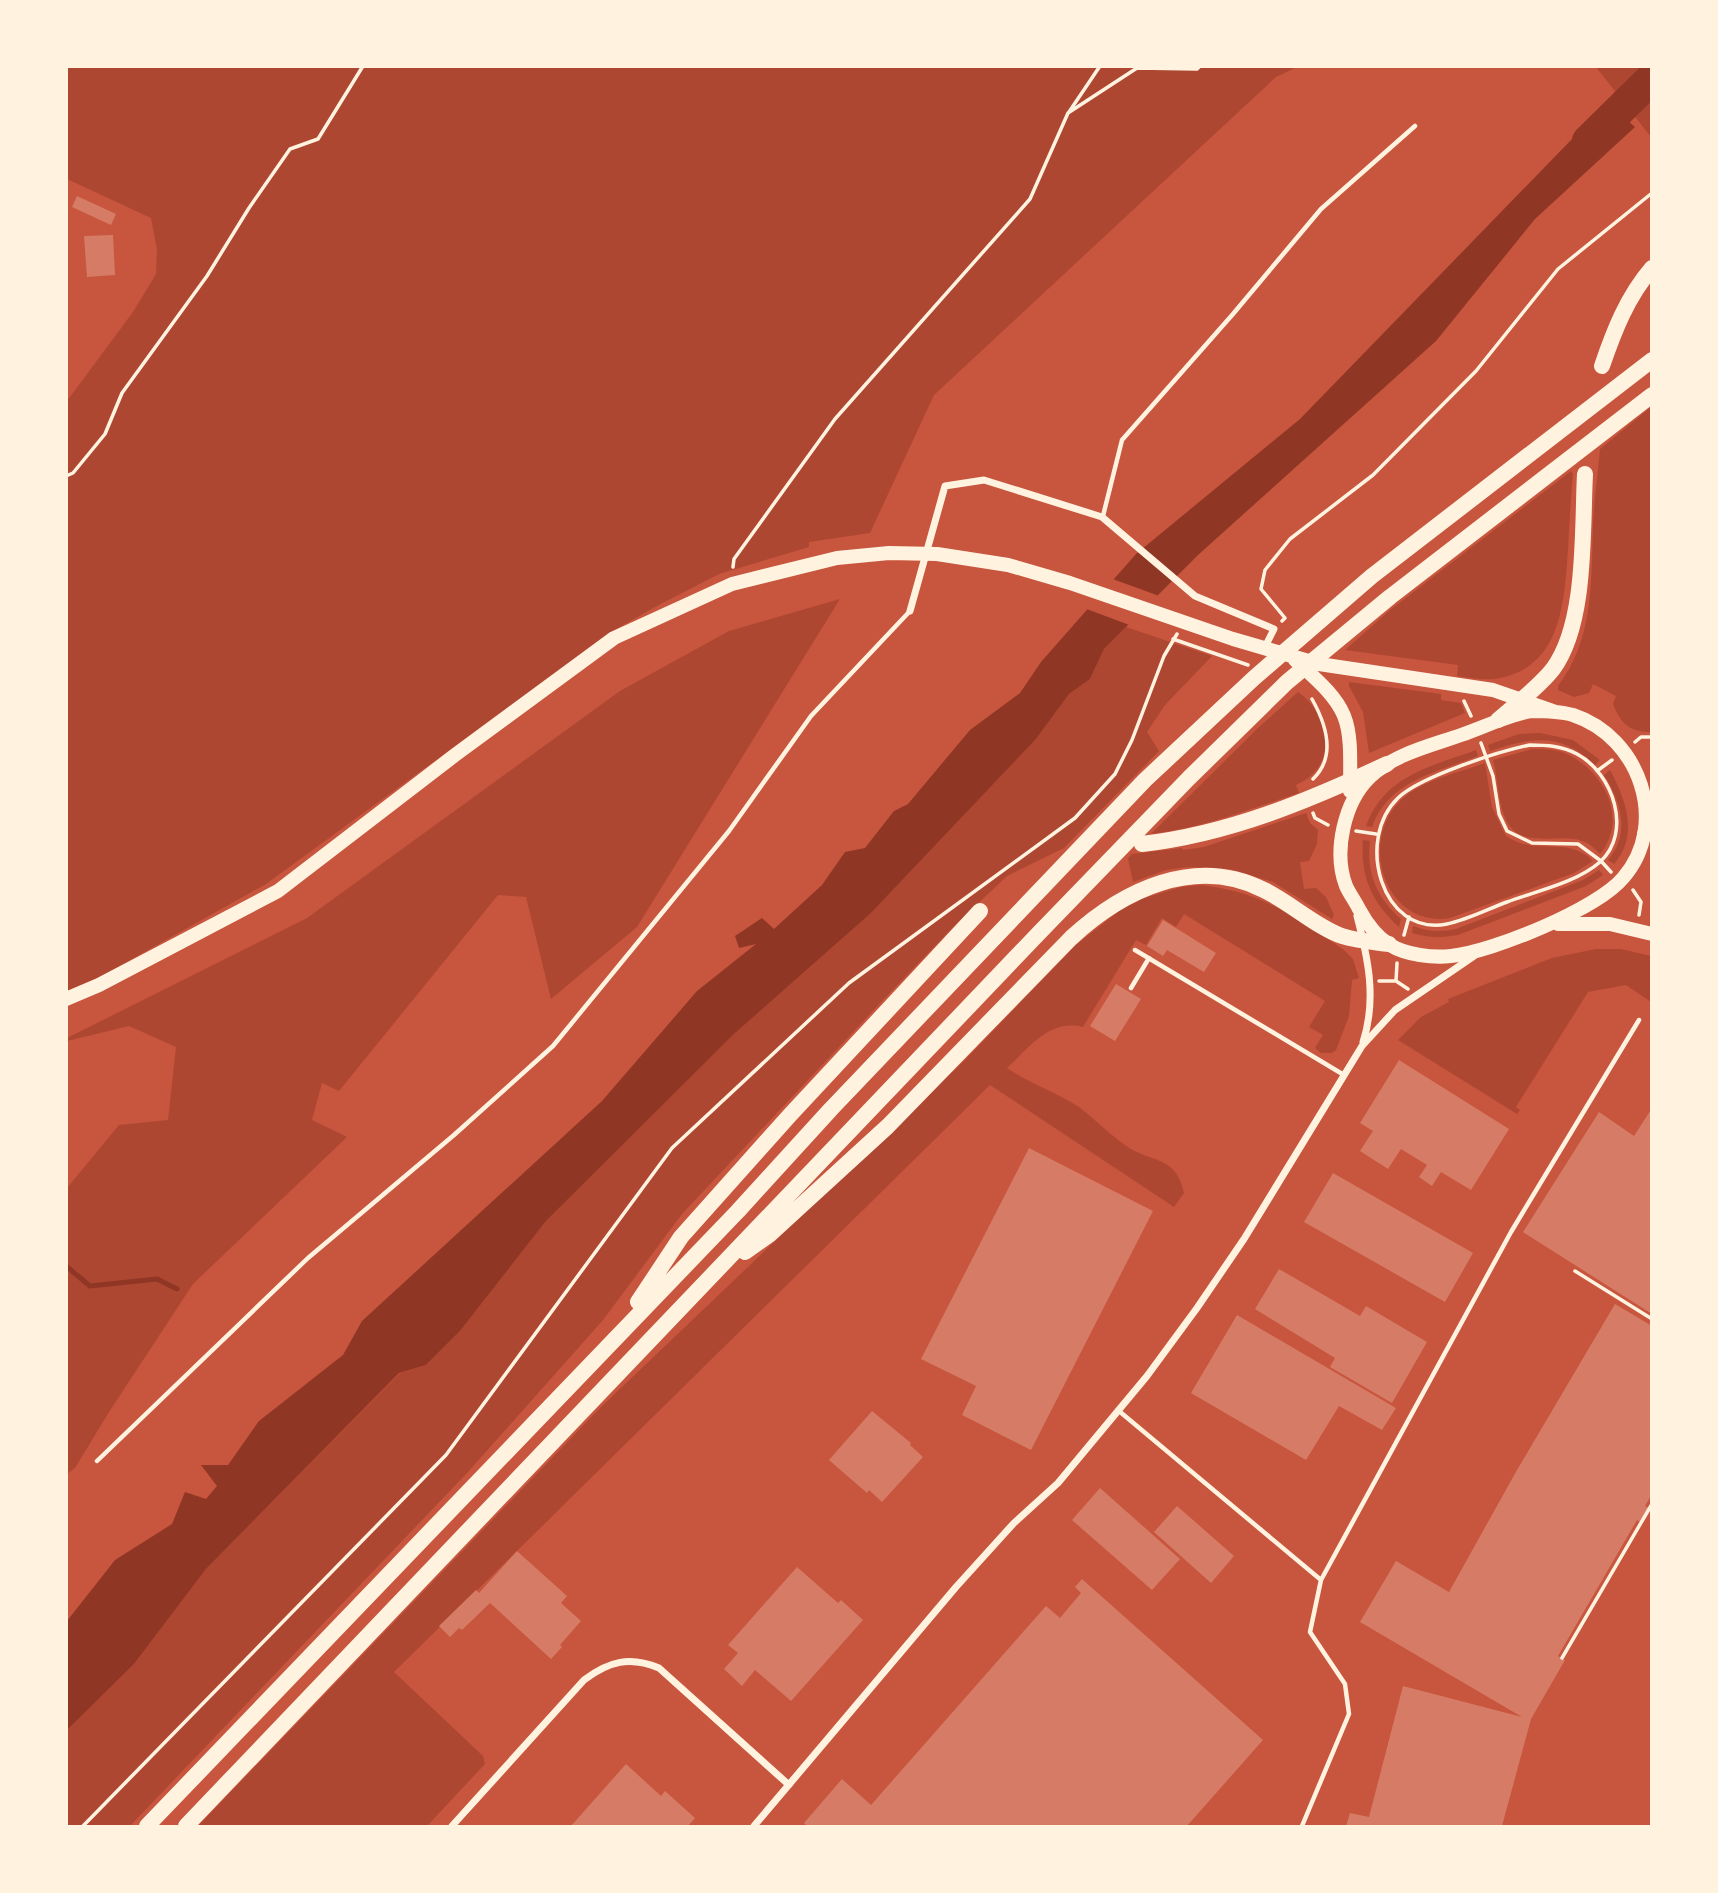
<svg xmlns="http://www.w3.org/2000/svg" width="1718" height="1893" font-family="'Space Grotesk',sans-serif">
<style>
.green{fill:#ae4732}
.water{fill:#8f3625}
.pier{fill:#c8553d}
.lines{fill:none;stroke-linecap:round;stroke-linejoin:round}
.stream{stroke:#8f3625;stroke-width:5}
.river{stroke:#8f3625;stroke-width:32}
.building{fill:#d67c66}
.path{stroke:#fff3e0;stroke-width:3.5}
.service{stroke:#fff3e0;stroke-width:4.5}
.minor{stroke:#fff3e0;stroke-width:7}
.secondary{stroke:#fff3e0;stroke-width:14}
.primary{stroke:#fff3e0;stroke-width:16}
</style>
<rect width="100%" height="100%" fill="#c8553d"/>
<path class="green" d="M66,67h1231l-21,10 -342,318 -64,138 -61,9v5l-90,27 -64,33 -42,24 -347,253 -166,93 -33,14v-590l66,-89 23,-38 1,-24 -6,-32 -84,-39z
M1596,67h55v70z
M1651,407l1,325c-23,0 -31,-8 -39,-28l3,-8 -23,-12 -4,9 -15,4 -16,-7v-4c36,-47 33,-104 35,-161 1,-26 5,-51 7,-76z
M1571,471l2,3c-2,25 -4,50 -5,76 -4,52 -6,119 -73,129 -12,1 -25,-1 -38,-3l1,-11 -113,-15 45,-40z
M840,599l-203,328 -86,72 -25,-102 -28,-2 -159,196 -17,-8 -10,37 35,17 -154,147 -84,128 -34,56 -8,6v-286l52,-63 49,-5 8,-73 -47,-21 -62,15v-3l240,-120 313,-227 109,-60z
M1126,627l86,29 -47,49 -18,27 12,19 -95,97 -57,28 -53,50 -68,71 -204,217 -79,106 -136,153 -337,353h-63v-96l67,-66 72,-95 194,-196 26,-8 34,-34 86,-110 188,-187 137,-121 165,-174 33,-45 21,-15 14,-30z
M1349,682l92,12v6l20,3 4,10 -96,40 -6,-41 -14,-26z
M1298,692c34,24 41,74 -2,93l3,8c-49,16 -96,35 -148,41l107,-106z
M1540,733l33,7 27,20 -5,5c-33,-33 -64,-28 -105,-14l-2,-6 31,-11z
M1532,749c13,0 26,0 37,6 37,19 59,65 31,99 -5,-5 -10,-11 -18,-13 -22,-8 -58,7 -73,-16 -12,-19 -10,-44 -16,-65z
M1476,750l2,6c-41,16 -90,25 -106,71l-6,-1c19,-51 64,-59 110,-76z
M1485,763l7,44 14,29c31,21 61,-1 87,25l-19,12 -124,45c-64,11 -93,-76 -49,-118 21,-20 57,-27 84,-37z
M1610,770c16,30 29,65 4,94l-6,-4c23,-26 13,-59 -4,-85z
M1306,813l4,10 8,7 -1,14 -8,17 -9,1 4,27 12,-1 10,9 8,18 -2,4 -59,-37 -43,-13 -42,-2 -22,3 -33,12 -5,-24 4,-4 50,-6 1,2 21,-3z
M1363,840l7,1c-4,32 7,57 31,78l-2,8c-27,-24 -39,-51 -36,-87z
M1599,870l4,5 -17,11 -128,49c-17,3 -30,3 -46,-2l1,-7c15,6 28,6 43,3l127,-49z
M1200,885c64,7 93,31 144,65l9,9 6,19 -7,2 -3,36 -13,34 -4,3h-11l-6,-5 8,-13 -14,-8 16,-26 -141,-87 -8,13 -14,-9 -16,27 -10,-5 -53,87c-34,-8 -53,20 -76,41 23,16 49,24 72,39 16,12 30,27 46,38 26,19 51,9 59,48l-10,14 -184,-122 -596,587 89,84 2,8 -58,62h-229l402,-418 362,-345 114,-118 43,-34 25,-13 37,-11z
M1596,949h25l30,7v46l-25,-17 -38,7 -72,115 4,3 -3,4 -119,-74 23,-23 28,-15 -1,-3 104,-41z"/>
<path class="water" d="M1607,103l28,24 -100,92 -99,122 -238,214 -94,94 -14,30 -21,15 -33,45 -165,174 -137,121 -188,187 -86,110 -34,34 -27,8 -193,196 -72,95 -67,66v-109l48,-61 57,-36 13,-32 21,7 11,-13 -16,-21h27l31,-44 84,-66 19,-34 240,-220 95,-110 59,-47 -17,4 -4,-12 27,-18 12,11 48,-44 23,-33 20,-4 29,-37 14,-7 62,-74 50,-37 21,-31 95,-108 164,-135z"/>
<path class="pier" d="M1110,578l52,19 -30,29 -48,-18z"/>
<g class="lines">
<path class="stream" d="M66,1266l24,20 67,-7 20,10"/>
<path class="river" d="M1588,141l64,-63"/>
</g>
<path class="building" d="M77,196l39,18 -5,11 -39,-18z
M113,235l2,40 -28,2 -3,-41z
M1163,920l53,33 -12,19 -37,-22 -4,6 -16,-10z
M1116,984l25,15 -26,42 -25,-15z
M1399,1060l110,69 -38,61 -30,-18 -9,14 -13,-9 8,-12 -26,-16 -13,20 -28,-18 13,-20 -13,-8z
M1652,1108v206l-129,-82 76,-120 35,24z
M1029,1148l124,63 -122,239 -69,-35 14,-29 -55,-27z
M1333,1173l140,80 -28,49 -141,-80z
M1279,1269l81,47 6,-10 61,36 -35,61 -62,-36 5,-9 -80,-49z
M1615,1304l37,22v168l-7,12 4,2 -9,14 -3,-2 -79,136 7,4 -34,59 -29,107h-156l4,-13 19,4 34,-131 119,31 -162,-95 36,-61 53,31 68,-122z
M1237,1315l159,93 -14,22 -43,-24 -33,54 -115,-67z
M872,1411l39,32 -1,2 13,12 -41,45 -13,-12 -2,3 -38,-33z
M1100,1488l80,71 -28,31 -80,-70z
M1177,1506l57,50 -23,27 -57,-51z
M517,1551l50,45 -6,7 20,18 -21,24 2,2 -11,12 -61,-56 -28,27 -3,-2 -9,9 -11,-11 37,-36 3,3z
M797,1567l41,36 3,-3 22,20 -72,81 -36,-31 -13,16 -18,-17 14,-16 -10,-8z
M1082,1579l181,161 -76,86h-380l-3,-3 38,-44 29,26 175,-199 14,12 21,-25 -6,-6z
M626,1764l35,32 4,-5 30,27 -7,8h-117z"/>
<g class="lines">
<path class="path" d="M1069,112l31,-46
M66,476l7,-3 32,-39 17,-41 85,-117 42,-68 41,-59 28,-10 45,-73
M733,567l1,-8 101,-140 195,-220 38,-86 69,-45 60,1 3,-3
M1282,621l3,-3 -24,-29 4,-19 25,-31 83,-64 103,-104 82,-102 94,-76
M1173,639l75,26
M1312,699c14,25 25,57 1,80
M1464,701l7,15
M1635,742l6,-5h11
M1481,743l12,33 6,38 8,17 25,12 46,1 23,17 10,11
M1530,745c17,0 32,1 47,9 36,19 56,78 23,108 -24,21 -64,29 -93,40 -19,7 -40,18 -60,22 -66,13 -92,-85 -49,-126 21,-21 102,-47 132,-53z
M1597,771l15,-11
M1313,813l2,5 13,7
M1356,831l20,3
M1633,890l8,12 -2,13
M1404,935l5,-18
M1379,981h17l12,8
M1396,981l1,-18
M1575,1271l77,48
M1562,1658l90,-154
M83,1826l363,-371 226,-307 177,-165 226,-165 40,-44 17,-34 32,-84 13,-22"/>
<path class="service" d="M1103,516l19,-76 111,-126 88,-105 94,-83
M1135,950l209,125
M1131,988l18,-30
M1119,1411l202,169
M97,1461l211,-203 146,-123 99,-89 176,-215 82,-115 99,-105
M1302,1826l47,-112 -4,-30 -35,-52 11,-52 190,-348 128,-212"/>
<path class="minor" d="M910,611l35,-125 39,-6 118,37 93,79 79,33 -9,18
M1357,916c11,42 20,83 6,126
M452,1826l132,-146c25,-19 46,-24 75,-12l130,117
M754,1826l202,-239 58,-64 44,-40 89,-107 50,-68 47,-69 118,-193 33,-36 79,-54"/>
<path class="secondary" d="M1295,660c57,50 56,57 55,131
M1531,711c14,0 28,0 42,4 67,22 97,109 50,163 -26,31 -131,74 -172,78 -18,2 -45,-1 -61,-11 -13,-8 -24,-23 -31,-36 -4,-8 -10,-16 -13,-23 -13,-34 -2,-84 24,-109 24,-23 60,-31 91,-42 23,-8 45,-19 70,-24z
M1558,924h52l42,10
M66,999l33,-14 179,-94 177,-136 159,-117 118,-54 105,-26 52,-5 48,1 71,11 62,18 163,56 86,25 174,26 63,22"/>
<path class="primary" d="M1602,366c12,-35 25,-69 50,-98
M1498,720c18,-16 40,-32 55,-51 34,-46 29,-139 32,-195
M1645,834l7,-15
M1142,844c87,-10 166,-43 245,-80
M745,1252l24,-17 119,-109 183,-188c52,-48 124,-83 193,-48 25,12 54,38 78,46 15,5 32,6 47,8
M638,1302l43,-65 109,-122 190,-204
M147,1826l591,-615 93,-102 314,-329 109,-102 118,-102 280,-216
M186,1826l852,-892 151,-156 98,-96 103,-85 262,-202"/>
</g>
<rect width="1718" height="1893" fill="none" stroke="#fff3e0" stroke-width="136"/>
</svg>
